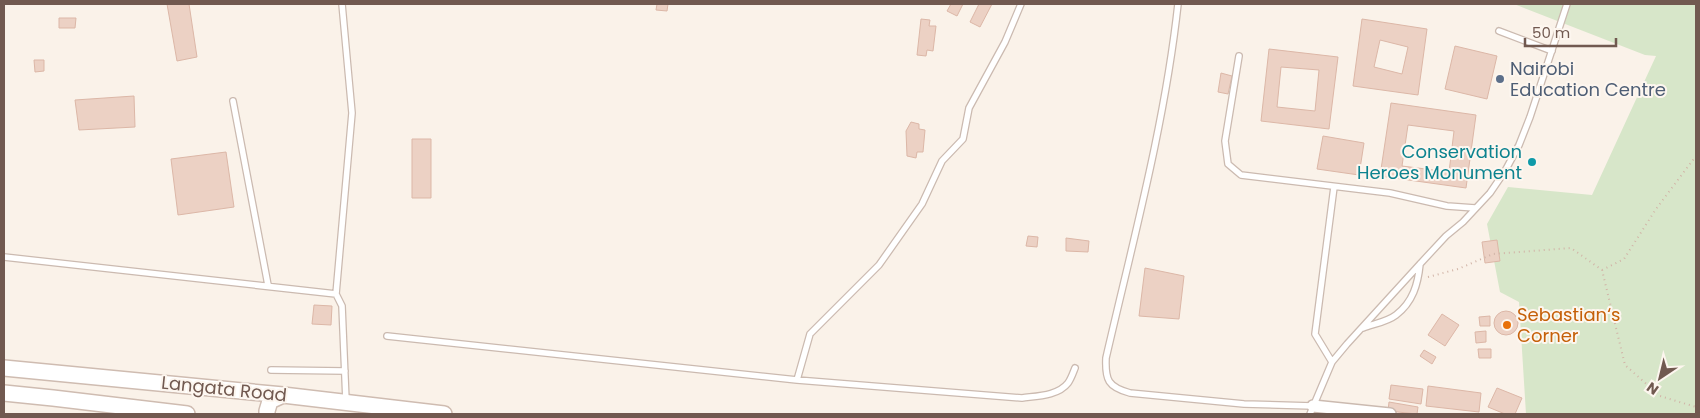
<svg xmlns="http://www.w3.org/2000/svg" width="1700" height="418" font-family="Poppins,sans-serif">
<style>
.green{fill:#d7e6c9}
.building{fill:#ecd1c4;stroke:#dcb7a7;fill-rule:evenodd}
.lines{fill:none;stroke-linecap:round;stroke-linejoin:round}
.service-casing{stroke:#cbbab0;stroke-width:8}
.minor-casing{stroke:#cbbab0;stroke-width:14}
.secondary-casing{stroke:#cfbcb1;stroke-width:18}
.path{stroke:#d1b4a7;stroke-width:2;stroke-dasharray:1 4;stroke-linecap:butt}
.service{stroke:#fff;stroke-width:5.5}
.minor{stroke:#fff;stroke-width:11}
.secondary{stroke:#fff;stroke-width:15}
.service-dot{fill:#5c6f8a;stroke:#fdf6ef;stroke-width:2}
.culture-dot{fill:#0f9aa8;stroke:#fdf6ef;stroke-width:2}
.food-dot{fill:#e8710a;stroke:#fdf6ef;stroke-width:2}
.labels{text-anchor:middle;stroke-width:4;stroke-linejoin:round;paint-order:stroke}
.service-label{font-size:18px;fill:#4e5e75;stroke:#fdf6ef;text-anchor:start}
.culture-label{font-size:18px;fill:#0d838f;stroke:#fdf6ef;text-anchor:end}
.food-label{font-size:18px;fill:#c56008;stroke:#fdf6ef;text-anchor:start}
.street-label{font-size:18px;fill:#715950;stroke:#fdf6ef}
</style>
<rect width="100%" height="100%" fill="#faf2e9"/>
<path class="green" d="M1514,4h182v410h-170l-7,-112 -19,-10 -13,-68 21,-37 84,8 64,-139 -11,-1z"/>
<path class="building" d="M167,4h22l8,53 -20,4z
M657,4h11l-1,7 -11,-1z
M951,4h12l-6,12 -10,-5z
M979,4h13l-12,23 -10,-5z
M59,18h17l-1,10h-16z
M921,19l9,1 -1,6h7l-3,25 -6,-1 -1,6 -9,-1z
M1362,19l65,10 -9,66 -65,-9zM1380,40l28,7 -6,27 -28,-7z
M1455,46l42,10 -10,43 -42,-10z
M1269,49l69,8 -9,72 -68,-8z
M34,60h10v11l-9,1z
M1281,67l38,3 -4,41 -38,-4z
M1221,73l11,3 -4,18 -10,-2z
M134,96l1,31 -56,3 -4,-30z
M1391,103l85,12 -10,73 -86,-12zM1408,125l46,6 -5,41 -47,-6z
M911,122l8,2v5l6,1 -2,22h-6l-1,6 -9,-2 -1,-25z
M1323,136l41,7 -5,32 -42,-6z
M412,139h19v59h-19z
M226,152l8,55 -56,8 -7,-56z
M1028,236l10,1 -1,10 -11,-1z
M1066,238l23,3 -1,11 -22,-1z
M1497,240l3,21 -15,2 -3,-21z
M1145,268l39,8 -5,43 -40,-3z
M314,305l18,1 -1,19 -19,-1z
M1494 323a12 12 0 1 1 24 0a12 12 0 1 1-24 0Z
M1442,314l17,11 -14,21 -17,-11z
M1490,316v10h-10l-1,-9z
M1486,331v11l-10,1 -1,-11z
M1478,349h13v9h-12z
M1424,350l12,7 -4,7 -12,-8z
M1391,385l32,4 -2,15 -32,-5z
M1428,386l53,7 -2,19 -53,-6z
M1497,388l25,10 -7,16h-10l-17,-7z
M1389,402l29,5 -1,7 -29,-3z"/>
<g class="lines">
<g class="service-casing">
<path id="service" d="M342,4l10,109 -16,181 6,12 4,95
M1178,4c-13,119 -45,237 -72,354 -1,22 2,29 24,35l114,11 69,2
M1499,31l53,20
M1239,56l-14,85 3,23 13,11 149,18 57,13 28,2
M233,101l35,184
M4,257l332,37
M1363,328c10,-4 24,-6 33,-13 17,-13 22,-31 24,-51
M387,336l410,44 225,18c14,-2 36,-2 46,-15 3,-4 5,-10 7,-15
M1332,362l-17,-28 19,-147
M271,370l74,1
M797,380l13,-46 69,-69 43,-61 20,-43 21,-22 6,-31 36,-66 16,-38
M1310,414l22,-52 15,-18 73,-80 26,-28 17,-14 27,-29 15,-22 14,-26 11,-28 37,-113"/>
</g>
<g class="minor-casing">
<path id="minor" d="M1313,406l77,8"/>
</g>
<g class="secondary-casing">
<path id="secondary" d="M4,368l279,27 161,19
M4,393l49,5 134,16
M267,414v-3l3,-10 13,-6"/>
</g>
<path class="path" d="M1602,270l22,-11 32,-50 40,-53
M1428,277l30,-8 35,-15 78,-6 31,22 23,95 35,31 36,11"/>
<use href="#service" class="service"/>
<use href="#minor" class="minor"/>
<use href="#secondary" class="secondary"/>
</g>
<circle class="service-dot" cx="1500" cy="79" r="5"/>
<circle class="culture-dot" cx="1532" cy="162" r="5"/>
<circle class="food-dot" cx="1507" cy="325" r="5"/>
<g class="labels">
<g class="service-label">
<text x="1510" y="75">Nairobi<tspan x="1510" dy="21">Education Centre</tspan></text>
</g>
<g class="culture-label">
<text x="1522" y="158">Conservation<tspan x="1522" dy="21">Heroes Monument</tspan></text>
</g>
<g class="food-label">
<text x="1517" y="321">Sebastian‘s<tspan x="1517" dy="21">Corner</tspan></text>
</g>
<g class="street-label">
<text transform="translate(224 389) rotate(6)" y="6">Langata Road</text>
</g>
</g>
<rect width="1700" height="418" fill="none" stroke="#715950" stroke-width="10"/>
<g transform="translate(1660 378) rotate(215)" stroke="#fdf6ef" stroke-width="4" paint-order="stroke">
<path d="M0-4L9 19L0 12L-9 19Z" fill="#715950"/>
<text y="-8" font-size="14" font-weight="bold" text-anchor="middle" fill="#715950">N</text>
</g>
<path d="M1525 38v8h91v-8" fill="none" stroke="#715950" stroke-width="2.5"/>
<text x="1532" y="38" font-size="15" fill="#715950" stroke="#fdf6ef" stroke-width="4" paint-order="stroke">50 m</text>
</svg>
